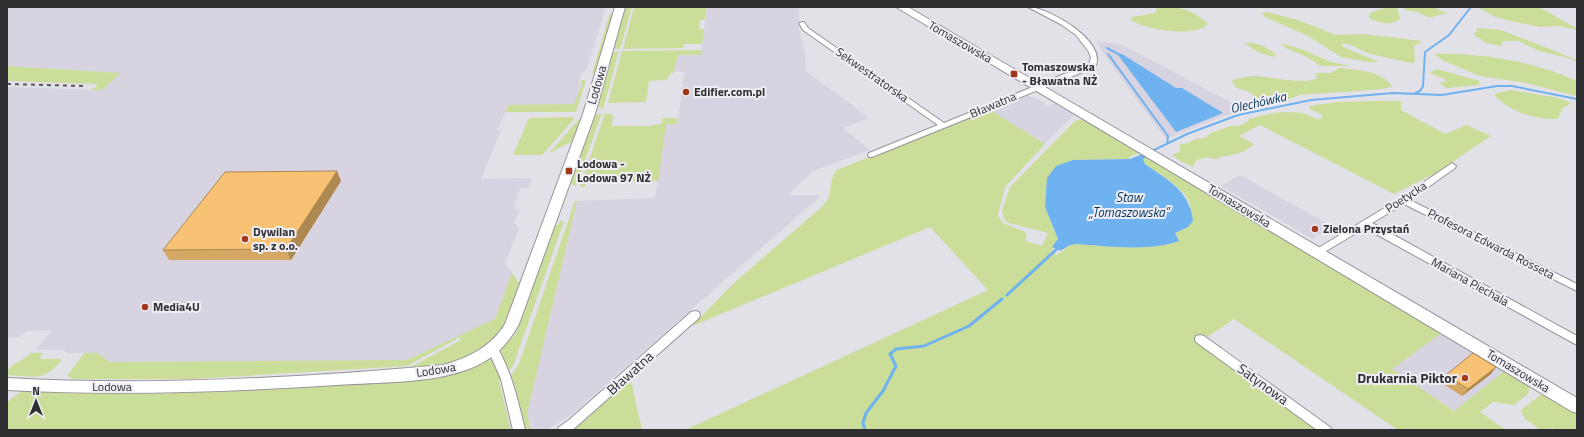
<svg xmlns="http://www.w3.org/2000/svg" width="1584" height="437" font-family="'Titillium Web',sans-serif">
<style>
.built{fill:#d7d3e1}
.green{fill:#cadd99}
.water{fill:#6eb2f0}
.lines{fill:none;stroke-linecap:round;stroke-linejoin:round}
.stream-far1{stroke:#6eb2f0;stroke-width:2}
.stream{stroke:#6eb2f0;stroke-width:3}
.street-casing{stroke:#95949a;stroke-width:2}
.secondary-casing{stroke:#95949a;stroke-width:2}
.street{fill:#fff;fill-rule:evenodd}
.secondary{fill:#fff;fill-rule:evenodd}
.rail{stroke:#57565a;stroke-width:2;stroke-dasharray:4 4;stroke-linecap:butt}
.wall{fill:#d4a764}
.shaded-wall{fill:#ad8851}
.building{fill:#f7c274;stroke:#ad8851}
.poi-dot{fill:#a0381b;stroke:#f0eef5;stroke-width:1.5}
.labels{text-anchor:middle;stroke-width:4;stroke-linejoin:round;paint-order:stroke}
.street-label{font-size:12px;fill:#2f2f31;stroke:#f0eef5}
.poi-label{font-size:12px;font-weight:bold;fill:#2f2f31;stroke:#f0eef5;text-anchor:start}
.water-label{font-size:13px;font-style:italic;fill:#00345b;stroke:#f0eef5}
.near-street-label{font-size:14px;fill:#2f2f31;stroke:#f0eef5}
.near-poi-label{font-size:14px;font-weight:bold;fill:#2f2f31;stroke:#f0eef5;text-anchor:end}
</style>
<rect width="100%" height="100%" fill="#e3e1e8"/>
<path class="built" d="M7,7h599l-20,64 -5,2 -2,8 2,4 -7,19 -65,1 -12,25h4l-20,49 51,-1 -3,10h-9l-6,19v2h6l-6,14 5,5 -14,35 7,10 -17,46 -88,41 -298,2 -11,-9h-32l-2,-3h-28l16,-20 -26,1 -5,6 -14,1v-251l95,3 18,-17 -113,-7z
M707,7h92v22l6,25 1,17 63,47 -26,10 27,22 -57,21 -25,24h34l-251,220 -24,15h-16l-4,-16 50,-213 78,-3 11,-74h11l2,-10 5,-42h-10l4,-17h23z
M1097,42l17,1 11,3 118,63 -77,30 -56,-76z
M1024,95l10,2 11,6v3l10,-2 19,11 -29,29 -56,-35z
M1240,175l92,51 -19,13 -92,-53z
M1440,333l63,39 -48,39 -64,-42z"/>
<path class="green" d="M625,7h7l-12,42 -5,-1 -1,-1z
M634,7h73l-2,13h-5l-1,9h5l-2,15h-18l-1,4 -60,1z
M1160,7c21,0 32,2 48,17 -12,14 -63,6 -77,-4l1,-3 23,-4 2,-5z
M1387,7h10l3,12c-10,7 -21,4 -31,-1l1,-5z
M1403,7h36l-2,2 10,4c-3,2 -6,1 -9,2 -12,5 -9,1 -21,-3 -5,-2 -10,1 -14,-5z
M1478,7c17,0 41,-3 57,0 13,2 29,16 42,21v2l-18,-4 -19,1 -30,-6 -17,-5z
M1267,12l31,8 38,15 29,-1 57,7 -8,5 1,16 -3,1 -42,-9 -19,-9 -9,-2 1,4 36,15h-11l-27,-5 -33,-21 -43,-19 -3,-4z
M610,13l4,3 -18,56 -4,2z
M1477,28l24,2 76,30v2l-9,-4 -29,-7 -20,-10h-16l-2,5 -15,-3 -13,-9 5,-3 -2,-2z
M1244,43c13,-1 24,4 33,13l-3,1 -16,-5z
M1281,43l23,7 26,12 22,4h-31l-16,-10 -19,-8z
M702,50l-1,5h-23l-4,17 -4,2 -4,6 -17,1 -3,21 -38,1 14,-52z
M619,51l-16,58 -6,-3 15,-53z
M1434,54c44,-2 103,8 143,27v15l-51,-13 -46,-7 -36,-15z
M7,66l114,7 -19,17h-12l6,-3 2,-3 -91,-3z
M1339,68c18,2 41,2 53,18l-9,3 -11,1 -73,5 -14,6 -18,3 -6,-2c-7,-10 -15,-11 -26,-15l-3,-7c7,-1 15,-4 22,-4 16,0 50,10 63,2l-1,-5h15z
M1437,69l42,12v4l-32,3 -8,-5 7,-1 -1,-3 -15,-6z
M581,80h5l-10,32h-71l4,-7 65,-1 8,-20z
M1510,90l49,8 12,5 -9,6 -4,10c-22,1 -50,-7 -64,-25z
M1377,101h24v9l44,24 21,-9 25,11 -55,37 -42,21 -134,-69 -21,11 15,8c-10,10 -22,11 -35,13l-2,2c-10,-1 -21,-4 -24,8l-11,-5 -10,-7 9,-4 -2,-4 2,-3 7,-1 8,-4 9,-1 6,-5 19,-7h10l8,-5 1,-2c17,-5 34,-9 52,-6 7,1 14,7 21,6v-4l-12,-6 -1,-3 28,-4z
M989,109l56,35 -40,43 -7,27 2,6 3,3 22,9 2,3 -2,6 17,5 6,-13 -39,-10 -5,-4 -2,-8 8,-24 65,-66 7,-2 59,33 -12,5 1,2 -57,1 -17,7 -9,11 -2,29 13,33 -7,12 6,3 13,-10 6,-1c33,2 71,8 103,-3l-4,-8 13,-6c0,-7 3,-17 2,-23 -3,-14 -33,-32 -45,-40l-2,-5 5,-3 295,176 -51,37 62,42 49,-39 -30,-19 3,-1 54,31 -2,11 -14,11 -21,-3 -13,10 26,18h-108l-164,-111 -33,22 123,89h-639l303,-140 -58,-63 -238,99 42,-43 91,-79c9,-12 2,-22 12,-34z
M602,113l-26,73 -7,-3 23,-64 6,-5z
M605,113l8,2 -1,11h39l1,-1 10,-1v-5l2,-1h14l-1,6 -11,1 -8,56 -71,1 -2,5h-5z
M573,117l1,2 -32,36h-29l16,-37z
M580,118l2,1 -7,21 -26,13z
M575,201h2l-50,213 4,16h-7l-14,-54 9,-12z
M560,221h4l-51,145 -6,6 -7,-18 2,-6 14,-15 39,-108h3z
M512,273l9,13 -18,45 -30,25 -23,7 -43,6 54,-29 -1,-3 -53,29 -215,13h-119l-6,-3 17,-23h14l11,9 298,-2 88,-41z
M31,353h12l-4,6h23c-17,24 -29,17 -55,16 1,-12 17,-14 24,-22z
M491,356l13,23 -5,2 12,49h-504v-28l16,-12 121,4 121,-4 183,-14 17,-5z
M630,376l12,54h-73z
M1547,393l30,18v19h-22l-2,-2 -7,2h-10l2,-2 -13,-9 -4,-9 18,-14z"/>
<path class="water" d="M1122,54l54,34h6l41,25 -47,19 -58,-77z
M1145,153l3,3 -5,3 2,5c23,16 45,27 48,57l-5,6 -13,6 4,8c-30,11 -72,5 -103,3l-6,1 -10,6 -2,-2 -4,-1 -2,-1 6,-8 -13,-32 2,-29 9,-12 17,-6 57,-1z"/>
<g class="lines">
<path class="stream-far1" d="M1107,48l13,7
M1108,54l60,82 -1,8
M1414,94l6,-3 3,-5 2,-34 24,-17 22,-28
M1152,151l35,-17 51,-19 73,-15 82,-7 49,2 55,-9h15l65,13"/>
<path class="stream" d="M1007,295l53,-49
M865,430l-2,-7 3,-10 17,-22 13,-25 -6,-12 6,-5 28,-3 45,-20 33,-27"/>
<g class="street-casing">
<path id="street" d="M1028,7c20,0 81,35 67,60l-223,90h-3l-1,-2 1,-2 69,-28 -135,-95 -4,-7 5,-1 4,6 136,95 145,-59 2,-6 -2,-6 -13,-17 -14,-10z
M1452,163l4,3 -1,2 -45,32 167,84v7l-173,-87 -32,19 205,113v9l-212,-117 -44,26h-6l-2,-2 2,-2 86,-52z
M695,311l4,1 1,3 -1,3 -122,108 -5,4h-15l2,-3 10,-7 122,-108z
M1200,335l4,1 126,91 2,3h-15l-121,-88 -1,-3 1,-3z
M493,346l4,1c15,26 21,54 28,83h-12l-12,-51 -13,-29 1,-3z"/>
</g>
<g class="secondary-casing">
<path id="secondary" d="M615,7h10l-30,107 -76,210c-12,22 -26,36 -50,45 -41,15 -89,13 -132,16 -110,7 -220,11 -330,5v-12c145,8 291,0 436,-13 25,-7 48,-18 62,-41l78,-210z
M896,7h12l669,391v15l-6,-2z"/>
</g>
<use href="#street" class="street"/>
<use href="#secondary" class="secondary"/>
<path class="rail" d="M7,84l78,2"/>
</g>
<path class="wall" d="M341,181l-50,79h-122l-6,-10z
M1491,374l-29,22 -22,-14 6,-7z"/>
<path class="shaded-wall" d="M337,171l4,10 -50,79 -5,-11z
M1496,367l-5,7 -29,22 6,-7z"/>
<path class="building" d="M337,171l-51,78 -123,1 62,-78z
M1473,353l23,14 -28,22 -22,-14z"/>
<g class="poi-dot">
<rect x="1010" y="70" width="8" height="8" rx="2"/>
<circle cx="686" cy="92" r="4"/>
<rect x="565" y="167" width="8" height="8" rx="2"/>
<circle cx="1315" cy="229" r="4"/>
<circle cx="245" cy="239" r="4"/>
<circle cx="145" cy="307" r="4"/>
<circle cx="1465" cy="378" r="4"/>
</g>
<g class="labels">
<g class="street-label">
<text transform="translate(960 42) rotate(30)" y="4">Tomaszowska</text>
<text transform="translate(872 75) rotate(35)" y="4">Sekwestratorska</text>
<text transform="translate(597 85) rotate(-74)" y="4">Lodowa</text>
<text transform="translate(993 105) rotate(-23)" y="4">Bławatna</text>
<text transform="translate(1406 197) rotate(-33)" y="4">Poetycka</text>
<text transform="translate(1239 206) rotate(31)" y="4">Tomaszowska</text>
<text transform="translate(1491 244) rotate(27)" y="4">Profesora Edwarda Rosseta</text>
<text transform="translate(1470 282) rotate(29)" y="4">Mariana Piechala</text>
<text transform="translate(436 370) rotate(-9)" y="4">Lodowa</text>
<text transform="translate(1518 371) rotate(31)" y="4">Tomaszowska</text>
<text x="112" y="391">Lodowa</text>
</g>
<g class="poi-label">
<text x="1022" y="71">Tomaszowska<tspan x="1022" dy="14">- Bławatna NŻ</tspan></text>
<text x="694" y="96">Edifier.com.pl</text>
<text x="577" y="168">Lodowa -<tspan x="577" dy="14">Lodowa 97 NŻ</tspan></text>
<text x="1323" y="233">Zielona Przystań</text>
<text x="253" y="236">Dywilan<tspan x="253" dy="14">sp. z o.o.</tspan></text>
<text x="153" y="311">Media4U</text>
</g>
<g class="water-label">
<text transform="translate(1258 102) rotate(-13)" y="5">Olechówka</text>
<text x="1129" y="202">Staw<tspan x="1129" dy="15">„Tomaszowska”</tspan></text>
</g>
<g class="near-street-label">
<text transform="translate(630 373) rotate(-42)" y="5">Bławatna</text>
<text transform="translate(1263 384) rotate(36)" y="5">Satynowa</text>
</g>
<g class="near-poi-label">
<text x="1457" y="383">Drukarnia Piktor</text>
</g>
</g>
<rect width="1584" height="437" fill="none" stroke="#2f2f31" stroke-width="16"/>
<g transform="translate(36 401)" stroke="#f0eef5" stroke-width="3" paint-order="stroke">
<path d="M0-3L7 15L0 10L-7 15Z" fill="#2f2f31"/>
<text y="-6" font-size="11" font-weight="bold" text-anchor="middle" fill="#2f2f31">N</text>
</g>
</svg>
